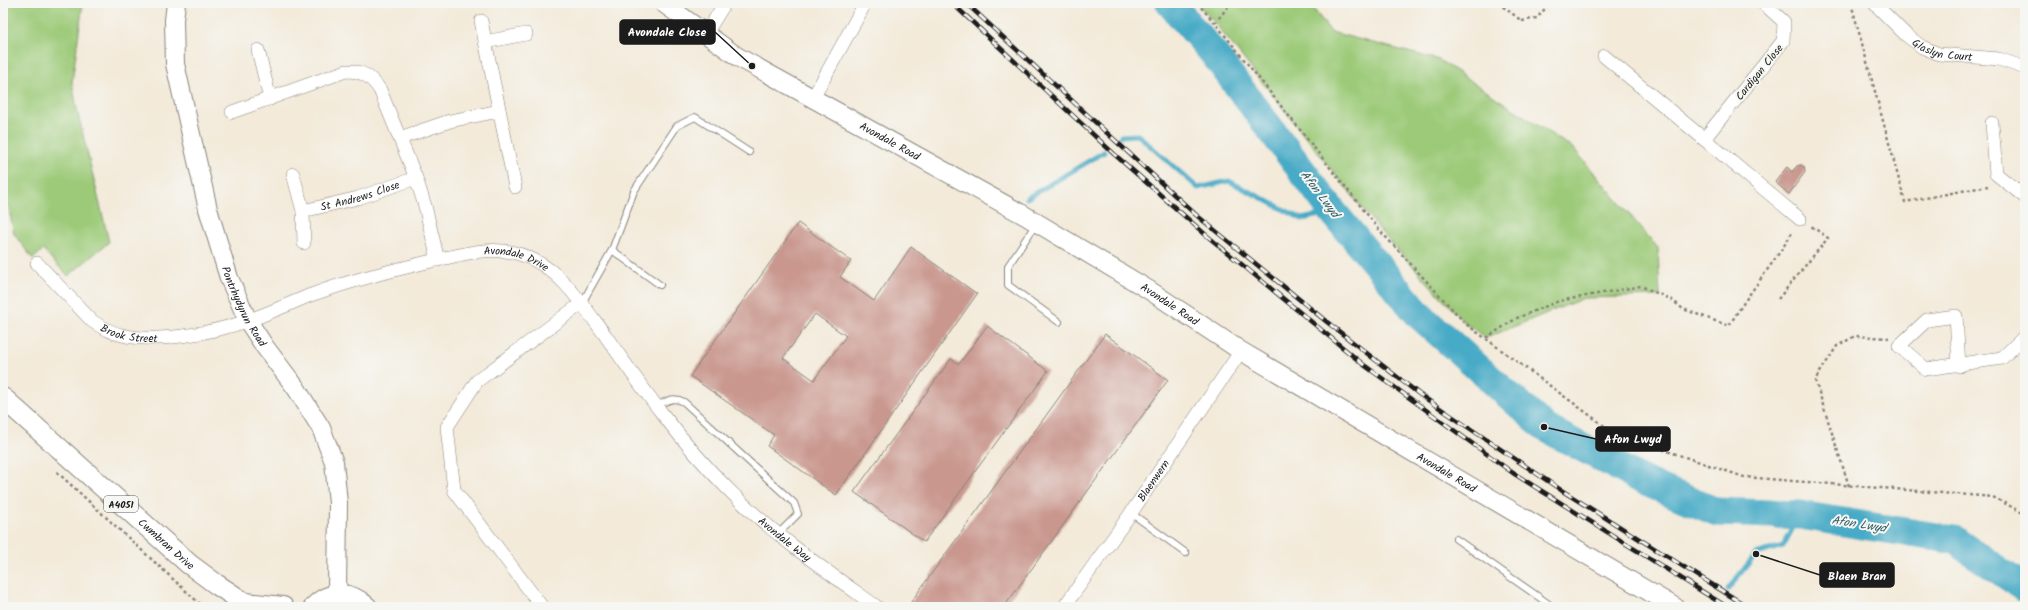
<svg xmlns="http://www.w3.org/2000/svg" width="2028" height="610" font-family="Kalam,sans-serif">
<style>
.green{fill:#9cca78;stroke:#5c734a}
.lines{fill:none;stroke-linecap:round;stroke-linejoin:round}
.stream{stroke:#46aac6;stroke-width:5}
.river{stroke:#46aac6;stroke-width:29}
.building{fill:#c9978e;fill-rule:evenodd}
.lane-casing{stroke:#88837a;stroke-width:8}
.street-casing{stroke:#88837a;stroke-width:14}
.secondary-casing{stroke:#88837a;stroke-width:20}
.primary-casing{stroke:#88837a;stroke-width:22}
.path{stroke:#88837a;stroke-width:2.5;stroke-dasharray:3 3;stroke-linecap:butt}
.lane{stroke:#fff;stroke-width:6}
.street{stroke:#fff;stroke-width:13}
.secondary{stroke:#fff;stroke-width:18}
.primary{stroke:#fff;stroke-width:20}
.rail-casing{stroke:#1c1c1c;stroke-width:4.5}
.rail{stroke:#f6f6f2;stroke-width:3;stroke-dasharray:9;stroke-linecap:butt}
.labels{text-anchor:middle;stroke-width:4;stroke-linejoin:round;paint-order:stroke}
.shield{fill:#f6f6f2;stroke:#5d5d5c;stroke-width:1}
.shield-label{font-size:10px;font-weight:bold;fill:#1c1c1c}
.street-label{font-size:11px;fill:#1c1c1c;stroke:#f6f6f2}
.water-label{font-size:12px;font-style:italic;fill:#2f5c68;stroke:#f6f6f2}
.leader{fill:none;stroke:#1c1c1c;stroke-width:1.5}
.callout-dot{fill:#1c1c1c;stroke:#f6f6f2;stroke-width:1.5}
.callout{fill:#1c1c1c;stroke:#1c1c1c;stroke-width:1.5}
.callout-label{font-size:12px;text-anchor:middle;font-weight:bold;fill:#fff}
</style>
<rect width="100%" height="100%" fill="#f6f6f2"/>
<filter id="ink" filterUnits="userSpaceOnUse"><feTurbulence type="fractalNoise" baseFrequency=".025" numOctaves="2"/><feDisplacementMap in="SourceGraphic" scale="8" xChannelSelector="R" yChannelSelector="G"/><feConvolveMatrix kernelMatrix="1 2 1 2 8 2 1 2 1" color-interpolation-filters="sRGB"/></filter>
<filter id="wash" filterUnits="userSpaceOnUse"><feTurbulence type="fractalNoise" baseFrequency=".012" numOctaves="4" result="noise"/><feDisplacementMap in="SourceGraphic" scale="16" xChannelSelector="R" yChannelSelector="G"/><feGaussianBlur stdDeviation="0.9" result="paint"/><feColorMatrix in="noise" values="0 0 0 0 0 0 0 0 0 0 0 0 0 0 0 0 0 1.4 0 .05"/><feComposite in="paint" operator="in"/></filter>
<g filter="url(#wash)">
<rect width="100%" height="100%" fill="#f3ead9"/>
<path class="green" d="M3,3h80l-11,79 6,32 31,128 -41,34 -25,-26 -10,9 -19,-25 -11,-53z
M1197,3h112l22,29 108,28 135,89 84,99 2,48 -76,2 -98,40 -20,-14 -84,-91 -167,-210z"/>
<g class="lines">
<path class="stream" d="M1121,136l17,-1 60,53 31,-7 73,38 31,-7
M1027,198l77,-46
M1728,589l28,-35 27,-8 17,-31"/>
<path class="river" d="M1170,3l44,51 119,158 86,103 125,112 104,56 69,29 83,3 155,25 70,48"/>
</g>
<g id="blocks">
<path class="building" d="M1801,165l3,2 1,5 -16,22 -14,-12 12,-15 5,5 5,-6z
M798,223l53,38 -11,16 34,24 37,-54 66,47 -141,201 -69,-49 7,-11 -84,-59zM815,314l31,22 -32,44 -31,-22z
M987,326l61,45 -124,171 -70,-50 97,-133 8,5z
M1105,334l63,46 -164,227h-86l-7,-5z"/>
</g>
</g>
<g filter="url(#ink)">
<use href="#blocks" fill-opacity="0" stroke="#88837a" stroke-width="1"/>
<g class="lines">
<g class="lane-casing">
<path id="lane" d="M1036,224l-28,42v19l51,37
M612,250l22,-59 43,-65 18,-9 54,35
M582,303l30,-53 48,35
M657,406c10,-5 16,-10 27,-4l110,101 4,11 -20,20
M1131,513l55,40
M1456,539l97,68"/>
</g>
<g class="street-casing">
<g id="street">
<path d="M1763,3l21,19 -1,19 -79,98 96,80"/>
<path id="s1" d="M1874,3l32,32 16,12 17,7 60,5 26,9"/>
<path d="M481,21l34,166"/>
<path d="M705,35l20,-32"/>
<path d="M485,42l41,-8"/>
<path d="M258,50l12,49"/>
<path d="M1604,56l100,83"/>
<path d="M813,98l49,-89"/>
<path d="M232,112l114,-41c16,0 25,5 34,19l36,88 9,28 13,54"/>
<path d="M1992,123l4,51 29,23"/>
<path d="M400,138l50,-17 49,-10"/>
<path d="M293,174l10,37 1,32"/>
<path id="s2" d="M303,211l55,-13 58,-20"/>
<path id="s3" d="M37,263l55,58c9,6 20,12 30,14 34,9 95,-3 127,-15 21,-7 42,-17 62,-25 41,-15 83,-25 125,-35 24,-5 50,-13 75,-8 45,9 69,49 94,83 37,53 76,107 122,153 45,46 98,82 150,119"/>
<path d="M1959,366l-3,-50 -29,4 -28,26 27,23 76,-11 23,-22"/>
<path d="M542,607l-88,-117 -7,-63 30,-46 105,-78"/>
<path id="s4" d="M1064,607l67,-94 110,-162"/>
</g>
</g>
<g class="secondary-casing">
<g id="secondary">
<path id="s5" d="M176,3l-2,17 1,44 33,145 21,69 19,43 17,26 31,41 25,40 13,34 4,41 -1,91"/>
<path id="s6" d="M663,3l75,54 286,158 125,75 92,61 434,256"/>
</g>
</g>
<g class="primary-casing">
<g id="primary">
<path id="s7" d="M3,398l186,166 27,20 35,23"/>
<path d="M245,603l38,4"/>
<path d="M314,607c16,-17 37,-15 53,0"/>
</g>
</g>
<path class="path" d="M1197,3l18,20 167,210 84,91 148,109 130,44 249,20 32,17
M1498,3l24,18 15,-3 13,-15
M1851,3l54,199 83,-16
M1215,23l16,-20
M1778,299l50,-61 -17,-12
M1486,338l31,-20 42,-17 82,-15 31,14 11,9 46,17c19,-33 45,-62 64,-95
M57,472l143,132 6,3
M1849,486l-34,-106 22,-34 18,-10 34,2"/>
<use href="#lane" class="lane"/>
<use href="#street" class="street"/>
<use href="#secondary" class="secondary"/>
<use href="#primary" class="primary"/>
<g class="rail-casing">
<path id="rail" d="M952,3l162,151 92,81 158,130 149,108 214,134
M966,3l229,211 132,108 92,72 142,96 187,117"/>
</g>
<use href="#rail" class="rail"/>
</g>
</g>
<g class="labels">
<rect class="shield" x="104" y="496" width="34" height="16" rx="3"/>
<g class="shield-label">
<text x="121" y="508">A4051</text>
</g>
<g class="street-label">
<text dy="4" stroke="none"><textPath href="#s1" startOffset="86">Glaslyn Court</textPath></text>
<text transform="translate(1759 72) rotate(-51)" y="4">Cardigan Close</text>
<text dy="4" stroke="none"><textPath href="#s6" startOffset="266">Avondale Road</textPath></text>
<text dy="4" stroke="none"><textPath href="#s2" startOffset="59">St Andrews Close</textPath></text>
<text dy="4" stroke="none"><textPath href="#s3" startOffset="522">Avondale Drive</textPath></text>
<text dy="4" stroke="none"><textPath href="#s6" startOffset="590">Avondale Road</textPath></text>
<text dy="4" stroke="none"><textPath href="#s5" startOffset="314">Pontrhydyrun Road</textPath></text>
<text dy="4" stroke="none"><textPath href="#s3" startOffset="120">Brook Street</textPath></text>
<text dy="4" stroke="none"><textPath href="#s6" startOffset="914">Avondale Road</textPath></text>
<text dy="4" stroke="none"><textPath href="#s4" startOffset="155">Blaenwern</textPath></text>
<text dy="4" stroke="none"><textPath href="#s3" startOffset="917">Avondale Way</textPath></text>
<text dy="4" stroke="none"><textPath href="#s7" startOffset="219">Cwmbran Drive</textPath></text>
</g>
<g class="water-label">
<text transform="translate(1320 194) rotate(53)" y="4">Afon Lwyd</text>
<text transform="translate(1859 524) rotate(9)" y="4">Afon Lwyd</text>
</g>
</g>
<path class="leader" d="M752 66L715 32M1544 427L1596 439M1756 554L1820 575"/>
<g class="callout-dot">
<circle cx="752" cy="66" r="4"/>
<circle cx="1544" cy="427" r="4"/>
<circle cx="1756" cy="554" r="4"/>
</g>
<g class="callout">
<rect x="620" y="20" width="95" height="24" rx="4"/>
<rect x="1596" y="427" width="74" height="24" rx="4"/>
<rect x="1820" y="563" width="74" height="24" rx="4"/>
</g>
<g class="callout-label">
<text x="667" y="36">Avondale Close</text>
<text x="1633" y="443">Afon Lwyd</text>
<text x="1857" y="580">Blaen Bran</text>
</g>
<rect width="2028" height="610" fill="none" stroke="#f6f6f2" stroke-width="16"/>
</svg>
